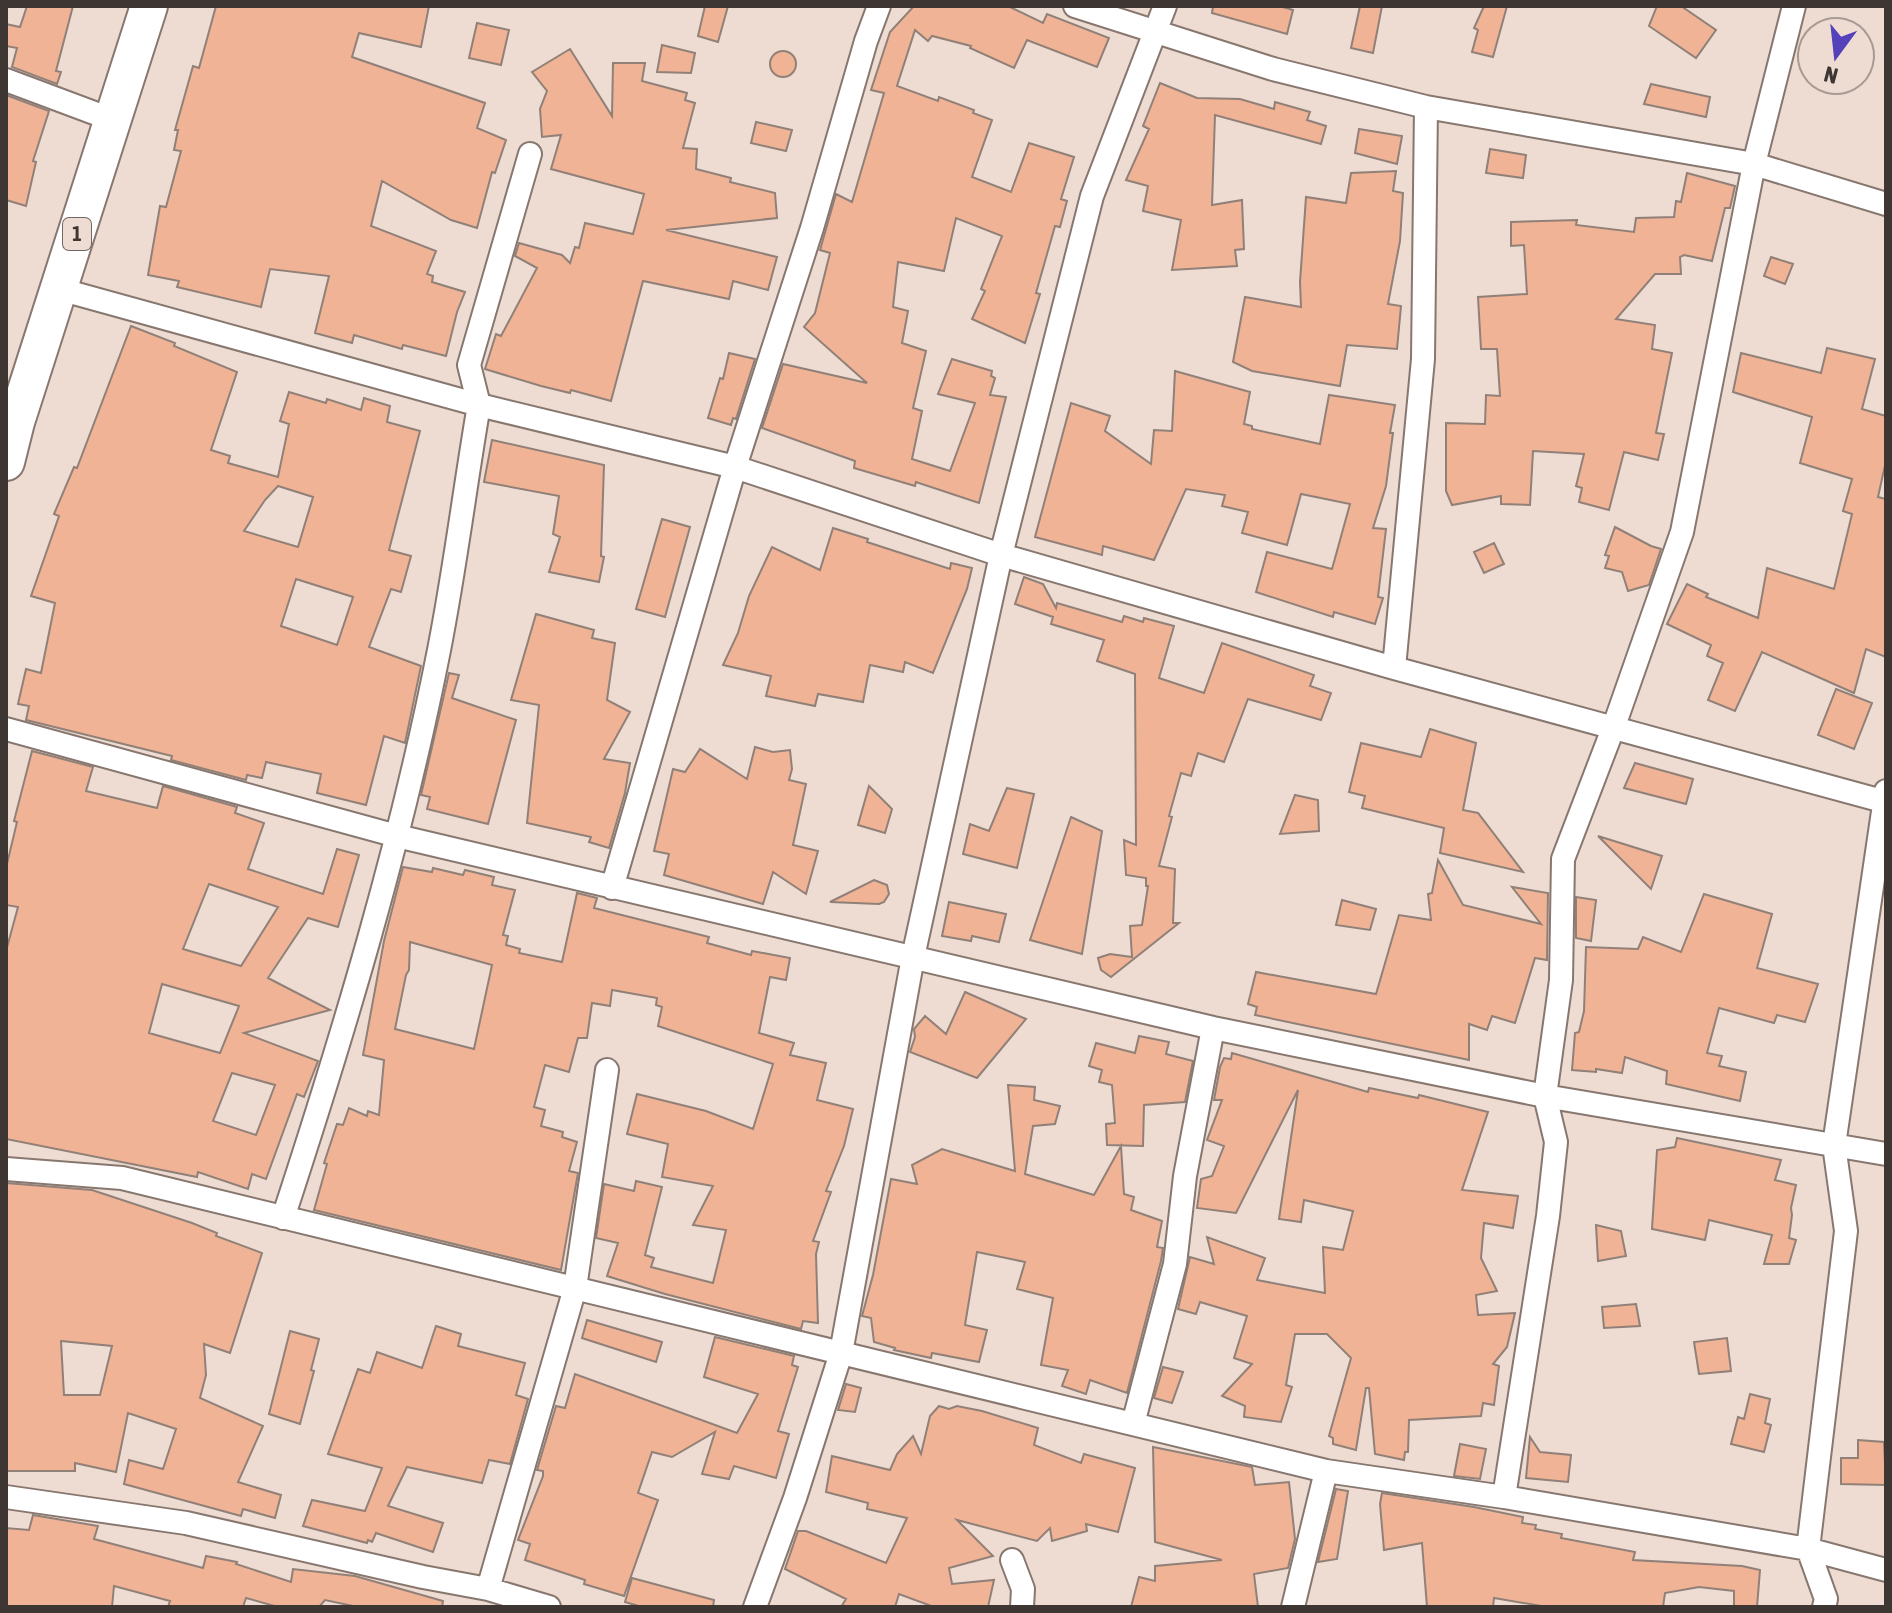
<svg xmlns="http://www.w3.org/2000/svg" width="1892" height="1613" font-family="'Asap Condensed',sans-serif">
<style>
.building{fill:#f0b395;stroke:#908078;stroke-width:2;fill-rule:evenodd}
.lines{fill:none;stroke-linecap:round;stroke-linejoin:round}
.street-casing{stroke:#87776f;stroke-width:26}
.primary-casing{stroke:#87776f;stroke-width:40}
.street{stroke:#fff;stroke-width:22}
.primary{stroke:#fff;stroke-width:36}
.labels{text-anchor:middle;stroke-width:7;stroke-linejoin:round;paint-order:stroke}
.shield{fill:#eedcd3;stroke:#726863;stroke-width:2}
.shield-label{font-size:20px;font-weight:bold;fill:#3d3633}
</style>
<rect width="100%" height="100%" fill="#eedcd3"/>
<path class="building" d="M27,6h46l-17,65 5,1 -4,12 -45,-17 5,-19 -11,-2v-22l14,3z
M216,6h213l-8,41 -62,-14 -7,24 133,46 -8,25 29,12 -11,33 -3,-1 -15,56 -26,-8 -69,-39 -11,45 65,25 -9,23 6,2 -1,6 33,10 -8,20 -11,44 -43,-11 -1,4 -48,-14 -2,8 -37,-10 14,-57 -59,-7 -9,38 -84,-20 2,-6 -31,-6 12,-69 6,1 15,-56 -7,-1 4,-20h-3l18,-64 6,2z
M705,6h23l-10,36 -20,-6z
M914,6h94l35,17 4,-9 62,24 -12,29 -70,-27 -13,28 -44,-20 1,-2 -39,-10 -4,5 -13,-11 -18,56 41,15 1,-4 35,13 -1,3 19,7 -20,57 39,15 18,-49 45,14 -13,42 6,2 -7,26 -5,-1 -19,67 4,1 -15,49 -53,-24 13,-28 -4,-2 21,-53 -46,-18 -12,53 -46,-9 -5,45 15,4 -6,32 24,8 -13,57 9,3 -10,48 38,12 25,-68 -37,-9 14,-35 40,12 -1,5 4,2 -5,17 16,2 -27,106 -63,-21 -1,4 -61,-18 1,-7 -93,-33 21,-64 84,19 -63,-56 11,-14 15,-60 -10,-3 16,-56 16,8 32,-109 -13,-3 19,-58z
M1213,6h66l14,4 -6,24 -75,-21z
M1360,6h22l-9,47 -22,-5z
M1484,6h23l-14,51 -21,-5 6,-22 -4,-2z
M1657,6h24l35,24 -20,28 -47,-32z
M477,23l32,7 -8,35 -32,-7z
M662,45l33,8 -4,20 -34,-1z
M570,49l42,67 1,-53h32l-3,18 45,12 -2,7 10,3 -12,45 14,1 -1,20 35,9 -1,4 45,11 2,25 -111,12 111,27 -9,33 -35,-9 -4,18 -86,-18 -32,120 -40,-11 -1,3 -29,-7 -56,-17 11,-35 5,2 36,-68 -22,-12 4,-13 43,12 8,8 5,-16 4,1 6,-25 48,11 11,-40 -93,-25 10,-34 -19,2 -2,-28 7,-18 -15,-19z
M770 64a13 13 0 1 1 26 0a13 13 0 1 1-26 0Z
M1160,83l37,15 43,1 34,10 1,-7 35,10 -3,8 19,6 -5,18 -106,-29 -3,90 30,-5 2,49 -9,1 2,16 -65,4 9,-50 -38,-9 5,-25 -22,-6 23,-51 -6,-3z
M1651,84l59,13 -4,20 -62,-13z
M6,95l43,16 -16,50 3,1 -10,44 -20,-6z
M756,122l36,8 -6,21 -35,-8z
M1359,129l43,7 -5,28 -42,-11z
M1490,149l36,6 -3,23 -37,-5z
M1396,171l-3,20 10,2 -3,48 -12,63 13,2 -4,43 -50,-4 -7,41 -88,-15 -19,-9 12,-65 56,10 -1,-25 6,-85 40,6 5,-30z
M1687,173l48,13 -5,22h-5l-13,53 -28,-6 -4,2 1,17h-26l-39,45 39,6 -3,24 20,4 -16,80 8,1 -6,26 -34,-8 -15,58 -30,-8 3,-14 -6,-2 8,-32 -51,-3 -3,54 -29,-1v-8l-49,9 -6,-14v-68l39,1 1,-29 14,1 -3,-47h-16l-3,-52 49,-3 -3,-49 -13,1v-24l66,-2 -1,5 58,7 2,-14 38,-1 2,-16 5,1z
M1771,257l22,7 -8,20 -21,-8z
M131,326l44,17 -1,3 63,26 -26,78 19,6 -2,7 50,14 11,-53 -9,-3 9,-29 37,11 1,-4 34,11 3,-12 26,8 -3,16 33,9 -31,119 22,6 -10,36 -10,-3 -22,58 52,19 -16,77 -21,-7 -18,69 -49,-12 4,-19 -55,-12 -4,16 -15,-3 -1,5 -75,-20 1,-4 -146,-36 3,-14 -11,-2 8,-35 15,4 14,-70 -24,-7 28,-80 -5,-2 20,-47 3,1zM278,486l35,11 -15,50 -54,-16 21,-31zM296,579l57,18 -16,48 -56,-19z
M1827,348l48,11 -13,50 24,7v45l-8,36 8,2v158l-20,-8 -12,44 -92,-41 -27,59 -27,-11 15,-37 -16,-7 4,-11 -44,-21 20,-40 21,10 -2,3 52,21 9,-50 67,21 18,-75 -9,-3 9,-32 -52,-16 12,-46 -79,-25 8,-39 80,20z
M729,353l26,6 -19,60 -3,-1 -2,7 -23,-7 12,-40 3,1z
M1175,371l75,21 -6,32 8,2v3l68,15 9,-49 66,10 -5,28h3l-7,53 -13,42 13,1 -8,68 5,1 -8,26 -41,-12 -1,5 -77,-25 11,-40 65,17 18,-65 -49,-10 -14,51 -45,-12 6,-21 -26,-6 3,-11 -39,-6 -32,71 -51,-14 -1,9 -67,-18 36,-134 39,13 -5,15 46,33 3,-34 18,1z
M492,440l112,25 -3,91 3,1 -5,25 -50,-10 11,-35 -7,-3 6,-38 -75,-14z
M662,519l28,8 -25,90 -29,-8z
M1615,527l36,19 10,3 -12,36 -21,6 -6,-19 -17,-4 4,-12 -4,-1z
M833,528l35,11 -1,3 83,27 1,-6 21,5 -5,21 -34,84 -28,-11 -2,10 -33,-7 -7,37 -45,-8 -3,12 -49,-10 5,-20 -48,-11 15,-32 11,-37 23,-49 48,23z
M1494,543l10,21 -20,9 -10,-21z
M1024,577l19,7 13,24 1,-5 65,19 2,-6 19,6 1,-4 30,8 -15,52 45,15 18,-50 92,32 -4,11 21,7 -10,27 -73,-21 -24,63 -26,-9 -7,23 -10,-3 -12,43 3,1 -13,49 16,3 -2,54h6l-68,54 -10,-7 -3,-12 12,-4 22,3 -2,-31 12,-1 6,-39h-2v-8l-20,-3 -2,-35 12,5 -1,-171 -38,-13 7,-21 -53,-16 2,-7 -38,-13z
M536,614l58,16 -2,8 23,5 -8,57 23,12 -26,47 26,4 -5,30 -16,55 -20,-6 2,-5 -64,-14 12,-118 -28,-5z
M449,673l10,2 -7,23 64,22 -28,104 -61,-15 3,-12 -9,-2z
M1836,689l36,14 -18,46 -36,-14z
M1430,729l46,14 -13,67 15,3 45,59 -83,-19 4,-25 -82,-20 3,-12 -16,-4 12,-49 60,14z
M755,747l18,5 17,-2 2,19 -3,11 17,4 -13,61 25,6 -12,43 -33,-22 -10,32 -99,-29 5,-21 -15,-3 19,-82 12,3 15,-23 47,30z
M32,751l61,16 -7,24 71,17 6,-22 74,21 -2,6 29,10 -16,46 75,25 14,-45 22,6 -21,72 -30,-9 -40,60 62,32 -86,23 74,28 -14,36 -7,-3 -31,85 -14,-5 -4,15 -50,-17 -1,5 -191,-38v-188l12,-44 -12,-2v-37l11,-46 -3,-1zM209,884l69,23 -37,59 -58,-17zM162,984l77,22 -19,47 -71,-20zM232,1073l43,12 -19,50 -43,-14z
M1635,763l58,16 -7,25 -62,-16z
M869,786l23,23 -7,24 -27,-8z
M1007,788l27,6 -17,74 -54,-14 7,-30 19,7z
M1295,795l23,5 1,31 -39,3z
M1071,817l31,14 -20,123 -52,-14z
M1598,836l64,20 -11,33z
M1438,860l25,45 78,19 -29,-37 36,6 -1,67 -12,-2 -20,65 -23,-7 -5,14 -18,-6v36l-214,-45 2,-8 -9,-3 8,-32 120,22 23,-79 32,5 -3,-26 4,-1z
M403,867l29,5 1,-4 30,7 2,-5 29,7 -2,8 23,5 -12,45 5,1 -2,9 14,4 -1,4 43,9 15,-69 20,5 -3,10 115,29 -2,6 44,12 1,-4 38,7 -4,22 -16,-3 -11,56 35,10 -4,12 36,8 -9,37 36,9 -9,37 -18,45 5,1 -18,49 6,1 -3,12 2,69 -15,-2 -2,8 -136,-35 -58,-18 11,-33 -22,-5 8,-54 30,7 2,-10 26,6 -17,68 9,3 -3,9 62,16 13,-53 -33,-5 20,-39 -51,-9 6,-33 -41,-10 10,-40 69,17 47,18 20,-65 -115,-38 4,-19 -6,-2 1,-7 -45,-8 -2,16 -18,-3 -5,35h-9l-9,34 -24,-7 -11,42 11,3 -4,16 22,6 -1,5 15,5 -8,29 9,2 -17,97 -247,-60 13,-46 -3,-1 13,-39 6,1 6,-17 18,8 1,-5 11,4 5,-55 -21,-5 21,-114zM410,942l82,23 -18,84 -79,-20 11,-54 3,-5z
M874,880l13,5 2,9 -5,8 -5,2 -49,-2z
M1704,894l68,20 -15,54 61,16 -13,38 -28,-7 -3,8 -55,-15 -12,45 15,3 -3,10 27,6 -6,29 -74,-17 1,-13 -42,-14 -3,16 -26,-4v3l-24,-2 3,-37 4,-1 5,-21 2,-64 52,2 5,-12 38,15z
M1576,897l20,3 -5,41 -15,-3z
M1342,900l34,9 -6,21 -34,-5z
M949,902l57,12 -7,28 -27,-6 -1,5 -29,-5z
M965,992l61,27 -49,59 -67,-26 5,-15 -1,-8 11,-13 21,18z
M1139,1036l30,6 -3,12 27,7 -8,41 -41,3 -1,41 -36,-1 -1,-21 9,-1 -3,-38 -13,-3 3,-12 -13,-4 7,-23 39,10z
M1232,1053l136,39 1,-4 49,10 1,-3 69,17 -26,78 56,6 -5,32 -29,-5 -3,35 16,33 -21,4 2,20 37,-2 -8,34 -14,17 6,2 -5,39 -11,-2 -2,13 -72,4 -1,32h-3l-1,8 -29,-6 -6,-66h-3l-10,62 -23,-6v-6l-4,-2 22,-78 -24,-24h-32l-9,51 6,2 -11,35 -37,-5 1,-11 -23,-10 30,-32 -18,-6 13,-42 -47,-14 -4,12 -18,-5 12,-52 24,7 -7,-27 58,21 -8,22 68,13 -2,-46 20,3 10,-39 -49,-11 -3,22 -22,-3 19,-129 -62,123 -39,-5 4,-29 11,-3 12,-30 -17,-6 15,-40h-8l6,-33 4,-9 7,1z
M1008,1085l27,2 -1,13 26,6 -5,18 -22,2 -8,48 69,21 27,-49 3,48 10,3 -3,13 31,11 -5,26 6,1 -2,13 -34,132 -37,-13 -4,14 -24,-8 6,-16 -27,-5 12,-67 -36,-9 8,-27 -48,-10 -12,73 22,5 -8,32 -47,-9 -1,5 -37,-8 1,-2 -21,-6 -3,-24 -9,-2 11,-41 18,-96 26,5 -5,-19 30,-16 73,22z
M1677,1138l104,22 -6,20 21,5 -5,23 1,7 -3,23 7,2 -7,24h-25l8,-29 -63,-15 -4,20 -53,-11 5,-79 18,-3z
M6,1183l86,7 100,33 25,10 -1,3 46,17 -32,100 -26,-9 2,31 -6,23 63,28 -25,56 43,13 -6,23 -32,-9 -2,7 -117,-32 5,-24 34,9 13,-40 -48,-16 -12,59 -41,-9v8h-69zM61,1341l51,5 -12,49h-36z
M1596,1225l25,6 5,25 -28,5z
M1636,1304l4,22 -36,2 -2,-21z
M587,1320l75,22 -6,20 -74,-24z
M436,1326l25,8 -3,12 67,17 -9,32 12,4 -18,65 -21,-4 -7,23 -75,-16 -19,39 55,17 -10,29 -57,-19 -4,9 -4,-2 -1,3 -64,-17 9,-26 53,11 17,-43 -54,-14 30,-85 12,4 7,-21 45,16z
M290,1331l29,8 -8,31 3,1 -14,53 -31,-10z
M715,1337l79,19 -2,9 6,2 -20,64 11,3 -13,44 -42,-12 -5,13 -27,-5 13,-42 -43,25 -20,-5 -14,41 20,7 -34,96 -40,-12 1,-4 -60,-20 5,-16 -12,-4 25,-64v-5l-6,-1 19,-64 9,2 10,-34 162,59 21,-39 -54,-17z
M1727,1338l4,33 -32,3 -5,-32z
M1163,1367l20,5 -11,31 -18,-5z
M846,1384l15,4 -6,24 -17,-2z
M1750,1394l20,5 -5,24 6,2 -7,27 -33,-8 7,-27 6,2z
M939,1406l10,3 8,-3 25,5 56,17 -4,17 47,18 3,-9 51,14 -17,64 -32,-8 1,7 -35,10 -2,-13 -13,13 -80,-21 36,36 -44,12 3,16 42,-4 -6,27h-54l-35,-13 -4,13h-54l5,-8 -61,-30 13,-38h8l80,32 21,-45 -40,-9 1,-6 -42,-11 6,-36 58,14 7,-16 16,-18 8,18 9,-38z
M1530,1437l10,15 31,3 -3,27 -42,-4z
M1858,1440l26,2 2,43 -45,-1v-26h17z
M1460,1444l26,5 -6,30 -26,-3z
M1153,1447l99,20 3,18 34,-3 6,57 -7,29 -34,6 4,33h-127l8,-30 16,4v-15l67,-6 -67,-18z
M1336,1489l12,2 -11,68 -19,3z
M1382,1493l92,14 49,10 -1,6 14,2 -1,4 27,5 -1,4 74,14 -2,8 109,6 18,4 -3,37h-23v-16l-35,-4 -34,6 -2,14h-116l-53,-9 -1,9h-66l-5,-64 -38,7 -4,-46z
M33,1515l65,11 -4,13 109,29 3,-12 31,6 -1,2 55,18 2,-13 62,7 88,25 -1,6h-84l-33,-7 -6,7h-41l-32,-9 -3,9h-75l2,-6 -56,-15 -2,21h-106v-79l23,2z
M632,1578l82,22 -1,7h-71l-17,-5z"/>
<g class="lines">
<g class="street-casing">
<path id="street" d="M1075,6l198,63 153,38 328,57 132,40
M6,80l107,40
M59,289l420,116 256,62 266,88 393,113 492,134
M1394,668l29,-309 3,-252
M6,729l391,107 816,192 332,68 341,58
M612,888l123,-421 77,-239 54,-187 13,-35
M6,1169l116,9 1204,293 178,26 304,52 78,21
M283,1218c61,-186 118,-375 156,-568 16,-81 26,-164 40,-245l-10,-40 61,-211
M1133,1424l42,-160 10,-88 28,-148
M6,1497l180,26 237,54 65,12 61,18
M1504,1497l44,-281 8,-74 -11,-46 16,-116 2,-121 51,-133 68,-194 72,-368 40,-158
M1012,1560l11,29 -1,18
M488,1589l87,-301 32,-218
M755,1607l40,-109 46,-145 72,-396 88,-402 91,-359 73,-190
M1293,1607l33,-136
M1824,1607l2,-8 -18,-50 38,-318 -12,-86 52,-354"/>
</g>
<g class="primary-casing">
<path id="primary" d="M6,462l10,-40 133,-416"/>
</g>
<use href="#street" class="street"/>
<use href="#primary" class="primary"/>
</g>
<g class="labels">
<rect class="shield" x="63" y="218" width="28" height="32" rx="6"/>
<g class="shield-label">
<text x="77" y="241">1</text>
</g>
</g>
<rect width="1892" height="1613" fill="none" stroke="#3d3633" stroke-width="16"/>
<g transform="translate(1836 56) rotate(195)"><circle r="38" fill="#eedcd3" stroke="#a79a93" stroke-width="2"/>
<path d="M0-6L14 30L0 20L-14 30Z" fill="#5442ba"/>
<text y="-12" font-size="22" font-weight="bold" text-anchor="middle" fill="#3d3633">N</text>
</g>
</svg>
